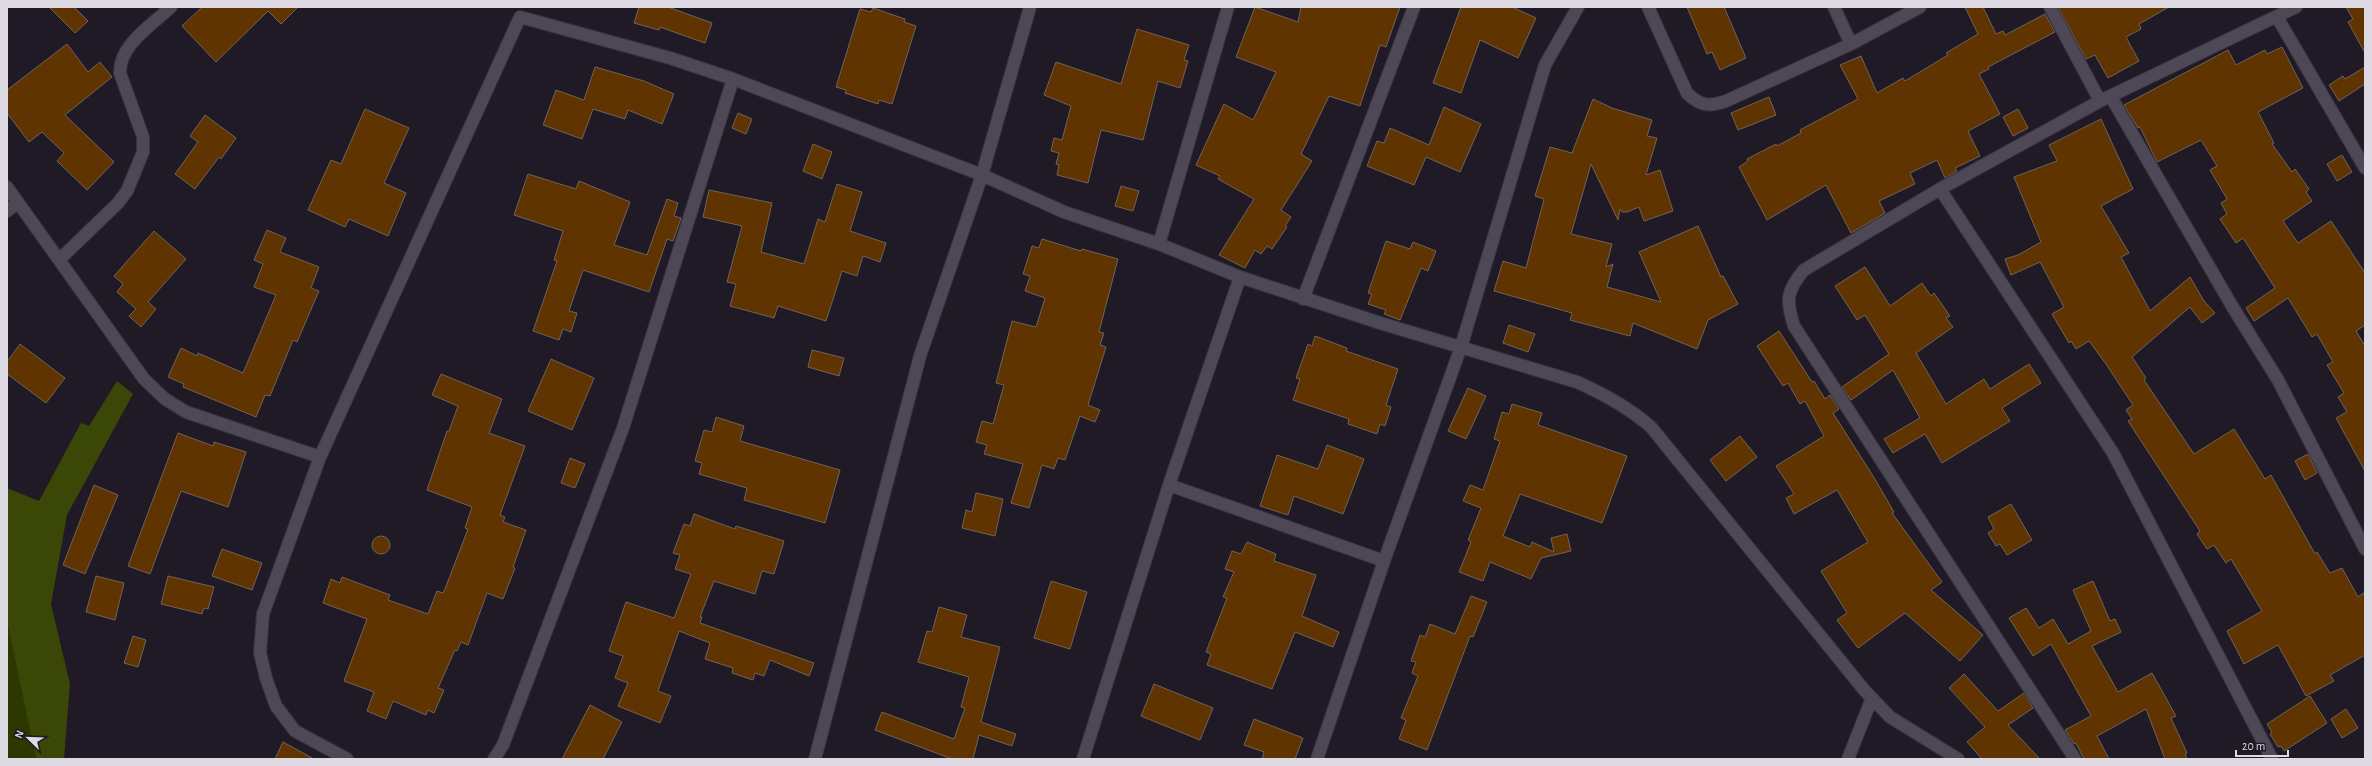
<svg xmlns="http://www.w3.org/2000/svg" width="2372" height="766" font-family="'Alegreya Sans',sans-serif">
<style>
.green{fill:#2c3800}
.forest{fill:#3a4706}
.building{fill:#603400;stroke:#706358}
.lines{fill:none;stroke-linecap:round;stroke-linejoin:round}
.minor-casing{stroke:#38343e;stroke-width:14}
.minor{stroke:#4e4856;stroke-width:12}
</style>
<rect width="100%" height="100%" fill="#1f1a26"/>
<path class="green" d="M7,620l2,1 27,138h-29z"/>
<path class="forest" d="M117,381l16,13 -66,121 -16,89 19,80 -6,75h-28l-29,-139v-132l32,13 42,-78 8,3z"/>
<path class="building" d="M49,7h25l14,14 -13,12z
M202,7h96l-17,17 -13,-13 -52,51 -34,-36z
M639,7h29l44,16 -7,20 -45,-16 -1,3 -25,-7z
M1255,7l43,15 3,-15h99l-14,40 -6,-2 -20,61 -31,-10 -28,58 11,7 -31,49 10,7 -6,9 2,1 -15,22 -5,-3 -6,8 -6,-4 -10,18 -26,-13 35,-56 -36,-20 2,-3 -24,-11 28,-61 29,16 23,-48 -40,-15z
M1461,7h51l24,11 -18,40 -38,-18 -19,53 -28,-10z
M1687,7h37l22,51 -26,12 -8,-18 -5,2z
M1965,7h18l13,27 7,-3 2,4 40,-21 10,18 -67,35 1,2 -10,5 21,40 -32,17 12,25 -25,12 2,3 -12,7 -8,-18 -27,13 5,11 -36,17 6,12 -34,20 -25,-48 -59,35 -28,-53 9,-6 -1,-2 29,-15 1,2 24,-13 -1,-3 58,-31 -18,-34 21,-9 16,37 26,-15 2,3 43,-26 -2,-2 32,-19z
M2058,7h111l-30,17 2,5 -15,8 13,24 -31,17 -13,-23 -9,4z
M2346,7h19v46l-17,-31 5,-3z
M873,8l32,11 -1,3 12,4 -24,78 -13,-4 -1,4 -33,-11 1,-3 -10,-3 24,-78 11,3z
M1137,29l52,16 -5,15 4,1 -8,27 -22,-7 -15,59 -42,-10 -13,53 -31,-8 2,-10 -3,-1 3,-11 -8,-2 3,-13 8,2 9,-34 -27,-11 12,-33 65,22z
M67,44l21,28 12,-10 12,15 -47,38 49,47 -27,28 -30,-29 7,-8 -22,-21 -13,10 -22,-29v-23z
M2282,47l21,41 -45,24 16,31 -2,1 20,28 3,-3 14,20 -3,3 6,9 -29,20 15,22 33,-22 34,52v52l-9,6 9,15v125l-29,-53 11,-6 -9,-15 6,-4 -17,-28 6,-3 -16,-28 -5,3 -24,-39 -34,23 -8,-13 29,-20 -32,-50 -7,5 -16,-24 7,-5 -6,-11 6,-4 -17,-29 7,-4 -16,-26 -44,22 -17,-35 -2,1 -14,-23 104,-55 8,15 29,-15 2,4z
M595,67l49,14 30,13 -12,30 -34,-14 -3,9 -32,-10 -11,30 -39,-14 13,-35 28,10z
M2365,67v17l-26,17 -10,-16 14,-9 2,3z
M1769,97l7,18 -38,15 -7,-17z
M1593,99l19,9 40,12 -5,16 10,2 -11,37 14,-5 13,41 -29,10 -5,-14 -12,5h-5l-2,-3 -2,11 -27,-56 -20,70 41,10 -6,23 7,-3 -6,23 54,15 -22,-50 59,-26 23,51 2,-1 15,28 -30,16 -11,29 -64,-26 -3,13 -60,-16 2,-7 -78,-22 9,-30 23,7 18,-69 -9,-3 15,-49 22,6z
M1444,107l37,17 -21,48 -34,-15 -12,28 -47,-19 10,-25 7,2 6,-15 39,17z
M365,109l44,19 -25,55 22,10 -18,43 -39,-17 -4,8 -37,-17 23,-50 10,4z
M2018,109l10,19 -15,8 -10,-19z
M738,113l14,6 -6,15 -14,-6z
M205,115l31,23 -15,21 -2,-2 -24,32 -20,-15 23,-32 -8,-6z
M2101,119l32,70 -32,17 28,47 -8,4 29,54 40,-34 14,24 11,12 -13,10 -12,-16 -58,50 14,21 -2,2 50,74 40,-25 31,50 6,-4 44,79 2,-2 13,21 12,-5 16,29 7,-5v63l-35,20 4,6 -28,15 -28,-51 -34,19 -17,-33 35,-20 -31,-52 -5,4 -12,-18 -7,4 -10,-15 3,-3 -72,-110 4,-2 -6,-9 7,-5 -27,-41 -17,-23 -13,8 -5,-8 -2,2 -17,-29 12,-7 -24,-45 -29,13 -6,-16 13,-4 23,-13 -27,-65 43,-16 -8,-16z
M813,144l19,8 -10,27 -19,-8z
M2342,155l10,17 -15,9 -10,-17z
M528,174l48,15 3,-8 51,21 -16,43 33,10 20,-56 11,4 -4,13 7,2 -8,23 -6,-2 -18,53 -66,-22 -14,41 8,2 -6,19 -8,-3 -4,11 -26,-9 24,-70 -3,-1 9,-29 -49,-16z
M837,184l25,8 -12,39 36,12 -6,19 -17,-6 -6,20 -15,-5 -16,50 -48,-15 -4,12 -44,-12 6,-22 -9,-2 15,-56 -39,-9 6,-27 63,13 -11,49 43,12 14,-45 7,3z
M1121,186l18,5 -6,20 -18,-5z
M267,230l19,8 -6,14 39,15 -8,21 8,3 -22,51 -4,-2 -23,56 -5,-1 -9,22 -73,-30 1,-3 -16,-7 13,-29 16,8 1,-3 45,20 33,-78 -22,-8 9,-23 -9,-4z
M154,231l32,28 -38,43 8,7 -15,18 -12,-11 7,-7 -19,-17 6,-8 -9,-8z
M1042,239l39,12 1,-2 36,10 -19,73 5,1 -4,12 6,2 -18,58 12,5 -5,12 -15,-6 -15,44 -7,-2 -4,11 -12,-4 -13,43 -18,-5 12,-39 -39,-10 3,-9 -11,-3 6,-21 11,3 11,-39 -8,-2 16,-62 24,6 9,-29 -20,-7 5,-15 -7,-2 9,-28 7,2z
M1386,241l24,8 3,-7 23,9 -8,20 -7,-3 -21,52 -16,-6 2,-4 -18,-6 4,-10 -4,-1z
M1865,267l25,39 32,-23 9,13 3,-3 16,23 -4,2 7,9 -37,26 30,51 38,-25 6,10 39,-25 12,19 -39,25 8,13 -68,42 -17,-29 -32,19 -9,-14 36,-21 -27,-48 -42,30 -9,-13 47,-33 -24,-39 -8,5 -22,-34z
M1509,325l26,9 -7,18 -25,-9z
M1779,331l33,51 2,-1 11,18 5,-4 9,14 -6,4 40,63 21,36 -2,1 50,69 -11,8 52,45 -23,26 -55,-48 -47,35 -21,-28 10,-7 -26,-42 47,-29 -31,-52 -43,24 -8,-16 8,-4 -18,-28 48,-30 -19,-35 -5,3 -12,-21 -5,3 -26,-40z
M1315,336l32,12 -1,3 52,18 -12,36 5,2 -6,19 -5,-2 -3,10 -29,-10 1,-5 -56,-19 7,-21 -4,-1 12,-34 4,2z
M20,344l45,34 -19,25 -39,-29v-12z
M812,350l32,8 -5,18 -31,-9z
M551,359l43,19 -22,52 -44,-19z
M441,374l61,25 -13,34 36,13 -25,69 5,2 -2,5 23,8 -13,37 2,1 -12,31 -16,-6 -19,52 -7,-3 -4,9 -2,-1 -17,38 6,2 -10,23 -6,-3 -2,5 -33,-14 -7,18 -19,-8 7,-19 -30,-11 23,-62 -44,-16 8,-24 9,4 2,-6 48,18 -2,5 40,14 9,-23 6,2 2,-4 23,-60 -3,-1 7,-21 -45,-17 20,-59h2l9,-25 -26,-11z
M1468,388l18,8 -20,43 -18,-8z
M1512,404l30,9 -4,12 89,31 -25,67 -82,-29 -17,42 27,11 2,-5 22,10 -3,-14 16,-4 4,17 -30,7 -10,21 -41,-17 -7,19 -24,-9 12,-30 -3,-2 13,-32 -18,-7 7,-16 13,5 17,-49 -6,-2 8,-27 7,2z
M716,417l28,9 -4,15 100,29 -15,53 -81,-23 3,-12 -48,-14 3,-11 -7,-2 9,-31 8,2z
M178,433l35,13 1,-4 32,10 -18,55 -47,-16 -31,83 -22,-8z
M1740,436l17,21 -31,24 -16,-21z
M1327,445l37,14 -21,55 -49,-18 -6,19 -28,-9 17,-51 41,14z
M2308,454l9,19 -12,7 -10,-19z
M570,458l15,6 -10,24 -14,-5z
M94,485l24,10 -33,79 -22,-9z
M976,493l27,6 -8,37 -33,-8 4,-18 6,2z
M2011,504l21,36 -25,15 -7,-11 -4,2 -8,-13 6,-4 -6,-12z
M694,514l41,15 1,-3 48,15 -10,33 -12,-3 -7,23 -41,-13 -14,36h2l-2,6 114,40 -5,13 -39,-16 -6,16 -9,-3 -2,7 -21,-7 1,-5 -28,-9 5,-16 -31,-12 -21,60 13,5 -11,27 -42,-17 10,-23 -13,-5 8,-22 -14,-5 17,-49 48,16 17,-44 -16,-5 5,-14 -7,-2 11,-29 6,2z
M372 545a9 9 0 1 1 18 0a9 9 0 1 1-18 0Z
M1247,542l29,12 -2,7 42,14 -14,41 37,16 -6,15 -38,-15 -23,57 -65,-24 4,-11 -5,-2 21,-54 -4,-1 11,-25 -9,-3 7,-18 9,3z
M222,549l40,14 -10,27 -40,-14z
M96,576l28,7 -9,37 -29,-8z
M168,576l46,11 -6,22 -4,-1 -2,6 -41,-10z
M1051,581l36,11 -17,57 -36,-11z
M2093,581l17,40 5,-2 6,13 -29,14 26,46 34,-19 24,43 -5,2 16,35 -2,1 2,5h-22l-19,-50 -49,27 12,23h-25l-8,-16 -2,1 -9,-14 26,-14 -40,-72 -18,12 -24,-38 17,-10 13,20 14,-9 15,25 23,-13 -18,-41z
M1471,596l16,6 -14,35 -3,-1 -43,114 -28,-11 7,-19 -5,-2 17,-42 -6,-3 4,-11 -5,-1 9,-26 5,2 5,-13 25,10z
M939,607l28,8 -6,22 39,10 -19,75 35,12 -4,12 -33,-11 -6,24h-21l-77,-29 7,-18 72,27 11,-31 -4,-1 8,-30 -51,-15 9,-31 5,1z
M133,636l13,4 -8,27 -14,-4z
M1964,674l34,37 26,-18 9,15 -25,17 32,34h-58l-15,-17 18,-15 -36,-39z
M1154,684l59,24 -13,32 -59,-24z
M2310,696l17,27 -43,28 -3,-5 -3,1 -8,-13 2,-2 -5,-8z
M590,705l32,17 -19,37h-41z
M2346,709l12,19 -16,10 -11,-19z
M1254,719l49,19 -8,21h-33l2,-7 -20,-7z
M283,742l31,17h-39z"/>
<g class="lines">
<g class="minor-casing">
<path id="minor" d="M1648,7l39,86c13,13 22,14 39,8l125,-57 -17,-37
M2050,7l50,94
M2277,17l88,151
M1851,44l69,-37
M2111,97l121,209 46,74 87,169
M7,187l137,192 21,20 21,13 134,45 200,-440 150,41 63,21 249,96 82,37 95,32 81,33 140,46 197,59c27,12 51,25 74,45l214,264 25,26 68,42
M1940,189l173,264 159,306
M7,211l11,-9
M1159,244l69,-237
M60,259l58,-56 9,-12 16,-39v-15l-23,-64c-1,-28 32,-48 51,-66
M1303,299l111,-292
M320,457l-57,157 -3,39 6,25 10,28 19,25 52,28
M1169,485l215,76 77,-214 84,-282 33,-58
M494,759l9,-14 120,-317 110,-349
M815,759l105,-403 62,-181 48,-168
M1083,759l86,-274 71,-208
M1317,759l67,-198
M1848,759l24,-61
M2075,759l-281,-433c-8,-25 -8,-35 10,-56l136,-81 160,-88 196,-94"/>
</g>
<use href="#minor" class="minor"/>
</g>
<rect width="2372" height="766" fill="none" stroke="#dddae3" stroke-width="16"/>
<g transform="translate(28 738) rotate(293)" stroke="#1f1a26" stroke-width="3" paint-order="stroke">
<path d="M0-3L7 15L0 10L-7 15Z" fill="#dddae3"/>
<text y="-6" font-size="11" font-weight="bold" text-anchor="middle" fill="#dddae3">N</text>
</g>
<path d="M2236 750v6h52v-6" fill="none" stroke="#dddae3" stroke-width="2"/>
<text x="2242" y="750" font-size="12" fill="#dddae3" stroke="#1f1a26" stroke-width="3" paint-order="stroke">20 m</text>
</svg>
